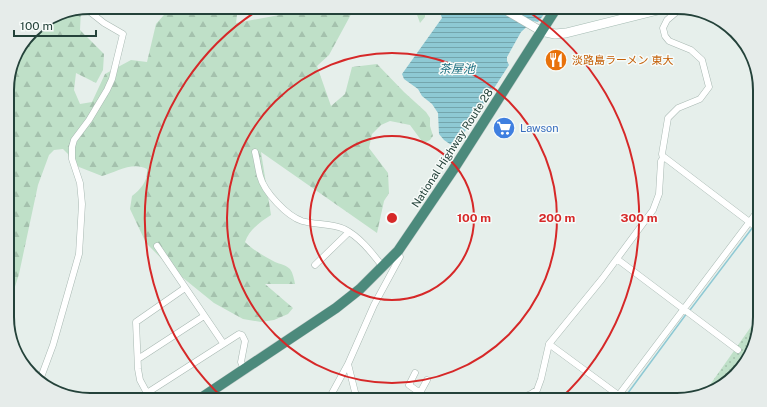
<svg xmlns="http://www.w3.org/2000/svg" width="767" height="407" font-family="'Public Sans','Noto Sans JP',sans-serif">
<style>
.forest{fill:url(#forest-firs)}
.park{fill:url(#park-dots)}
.water{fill:url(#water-rules)}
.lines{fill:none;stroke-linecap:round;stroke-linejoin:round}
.stream{stroke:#8ec9d4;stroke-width:1.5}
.minor-casing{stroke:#a8b8b2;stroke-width:7}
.tertiary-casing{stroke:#a8b8b2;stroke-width:9}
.secondary-casing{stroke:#a4bbb3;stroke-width:10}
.trunk-casing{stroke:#c2cac8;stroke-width:11}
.minor{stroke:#fff;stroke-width:6}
.tertiary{stroke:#fff;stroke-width:8}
.secondary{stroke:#fff;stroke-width:9}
.trunk{stroke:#4c8a7c;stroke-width:10}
.ring{fill:none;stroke:#d62828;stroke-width:2}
.labels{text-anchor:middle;stroke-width:3;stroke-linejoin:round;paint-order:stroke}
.food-label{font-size:11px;fill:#c56008;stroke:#f7fbf9;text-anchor:start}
.shop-label{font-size:11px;fill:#366cbe;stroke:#f7fbf9;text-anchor:start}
.street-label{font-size:11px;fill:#24423a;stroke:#f7fbf9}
.water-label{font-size:12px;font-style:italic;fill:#1c6f80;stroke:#f7fbf9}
.rim{fill:none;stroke:#24423a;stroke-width:2}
.centre{fill:#d62828;stroke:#f7fbf9;stroke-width:2}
.ring-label{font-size:12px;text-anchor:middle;font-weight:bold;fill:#d62828;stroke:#f7fbf9;stroke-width:3;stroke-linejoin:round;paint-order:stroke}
</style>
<defs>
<pattern id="forest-firs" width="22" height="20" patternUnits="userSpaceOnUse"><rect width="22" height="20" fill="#bfe0c8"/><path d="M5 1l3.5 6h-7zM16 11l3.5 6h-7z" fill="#a4c1ad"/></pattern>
<pattern id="park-dots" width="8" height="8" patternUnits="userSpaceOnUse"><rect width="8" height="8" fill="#bfe0c8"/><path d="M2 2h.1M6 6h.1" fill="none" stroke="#a4c1ad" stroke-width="1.8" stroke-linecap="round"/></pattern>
<pattern id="water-rules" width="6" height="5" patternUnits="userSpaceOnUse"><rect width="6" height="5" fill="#8ec9d4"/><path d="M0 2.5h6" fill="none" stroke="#74a5ad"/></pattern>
</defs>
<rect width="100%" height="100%" fill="#e6efeb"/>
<path class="forest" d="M171,7h67l-2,16 75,-14 1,-2h43l-26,48 -12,11 14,40 14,-12 7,-27 25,-3 27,28 22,20 4,6v8l3,10 -3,4 -6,3 -3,-3 -11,-15 -20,-4 -9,4 -9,9 -3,14 19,25 1,20 -5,8 -7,32 -116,-81 10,63c-11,7 -22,15 -26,27 9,9 19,14 30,20 5,2 11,3 15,7 3,4 4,10 5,15h-30l28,24 -5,6 -14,6 -13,2 -18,-3 -29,-16 -42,-34 -26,-26 -16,-34 2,-13c9,-7 16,-15 15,-27 -14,-8 -31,3 -45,7l-23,-9 -9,-6 -2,-7 -5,-5 -9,1 -5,5 -11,30 -19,89 -11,35 -1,-225 9,-31 19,-25 23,-15 23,-4 -1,21 24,24 -1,16 -7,13 -20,-10 -2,17 6,14 12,-2 13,-28 26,-14 16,2 9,-38z
M400,7h25v10l-5,6 -4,-11 -10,2z"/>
<path class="park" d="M760,314l-9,40 -28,32 -15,5 -1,-2z"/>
<path class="water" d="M438,7l111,1 -11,14 -5,-1 -12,11 -14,25v4l2,4 -33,51 -8,9 -11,24 -13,-9 -5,-6 -1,-21 -6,-9 -10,-8 -4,-7 -14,-10 -2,-5 40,-56z"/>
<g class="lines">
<path class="stream" d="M755,224l5,-6
M690,310l63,-83
M625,397l62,-84"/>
<g class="minor-casing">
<path id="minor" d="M255,152c2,8 3,16 5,24 4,16 27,40 42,45 13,4 31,2 42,8 16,8 28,24 39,38
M663,159l-1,-5 6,-36 10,-10 22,-9 9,-12 -7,-27 -11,-10 -22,-9 -4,-5 -2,-8 4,-8 14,-12
M157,246l66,97
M617,259l121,91
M315,265l34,-33
M185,288l-49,34 2,47 2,11 7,13 92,-59 3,1 3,6 -4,21 3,7
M549,344l76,56
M138,359l66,-43
M348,364l9,36
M415,373l-6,12 11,8
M40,380l13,-35 26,-91 3,-50 -2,-21 -8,-24v-12l2,-7 15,-20 18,-30 5,-11 11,-45 -19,-11 -19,-15
M325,400l6,-5 17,-31 26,-59 26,-48 -2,-6
M416,400l11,-20
M490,400l9,-2 3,2
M515,400l16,-6 6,-4 4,-11 8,-35 53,-65 51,-69 6,-16 2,-33 3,-4 96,73
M615,400l145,-192"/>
</g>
<g class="tertiary-casing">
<path id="tertiary" d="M500,7l41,24"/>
</g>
<g class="secondary-casing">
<path id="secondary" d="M541,31l14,3 11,-1 104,-26"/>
</g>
<g class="trunk-casing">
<path id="trunk" d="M198,400l138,-92 24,-19 38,-38 55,-81 104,-163"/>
</g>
<use href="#minor" class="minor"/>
<use href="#tertiary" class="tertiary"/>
<use href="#secondary" class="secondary"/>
<use href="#trunk" class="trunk"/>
</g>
<g class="ring">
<circle cx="392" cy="218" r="82"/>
<circle cx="392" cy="218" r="165"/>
<path d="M224 399A247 247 0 0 1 263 7M521 7A247 247 0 0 1 560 399"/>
</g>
<defs>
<g id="restaurant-disc" transform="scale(1.15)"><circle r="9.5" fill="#e8710a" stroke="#f7fbf9"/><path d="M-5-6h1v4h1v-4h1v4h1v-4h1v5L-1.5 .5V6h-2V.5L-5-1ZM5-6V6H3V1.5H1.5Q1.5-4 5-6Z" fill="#fff"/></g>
<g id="supermarket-disc" transform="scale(1.15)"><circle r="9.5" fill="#3f7fe0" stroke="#f7fbf9"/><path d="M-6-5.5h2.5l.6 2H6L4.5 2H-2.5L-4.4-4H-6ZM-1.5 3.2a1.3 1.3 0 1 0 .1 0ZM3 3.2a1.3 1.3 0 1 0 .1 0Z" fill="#fff"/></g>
</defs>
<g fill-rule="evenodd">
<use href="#restaurant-disc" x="556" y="60"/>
<use href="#supermarket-disc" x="504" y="128"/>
</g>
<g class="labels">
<g class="food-label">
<text x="572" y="64">淡路島ラーメン 東大</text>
</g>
<g class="shop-label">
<text x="520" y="132">Lawson</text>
</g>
<g class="street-label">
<text transform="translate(452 148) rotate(-57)" y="4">National Highway Route 28</text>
</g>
<g class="water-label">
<text x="457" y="73">茶屋池</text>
</g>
</g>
<path d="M0 0H767V407H0ZM90 14H677A76 76 0 0 1 753 90V317A76 76 0 0 1 677 393H90A76 76 0 0 1 14 317V90A76 76 0 0 1 90 14Z" fill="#e6ecea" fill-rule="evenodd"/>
<path class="rim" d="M90 14H677A76 76 0 0 1 753 90V317A76 76 0 0 1 677 393H90A76 76 0 0 1 14 317V90A76 76 0 0 1 90 14Z"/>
<circle cx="392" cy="218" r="6" class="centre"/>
<g class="ring-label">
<text x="474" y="222">100 m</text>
<text x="557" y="222">200 m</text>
<text x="639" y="222">300 m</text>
</g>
<path d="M14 30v6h82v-6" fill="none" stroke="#24423a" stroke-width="2"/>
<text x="20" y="30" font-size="12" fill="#24423a" stroke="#f7fbf9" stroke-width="3" paint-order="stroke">100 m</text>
</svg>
